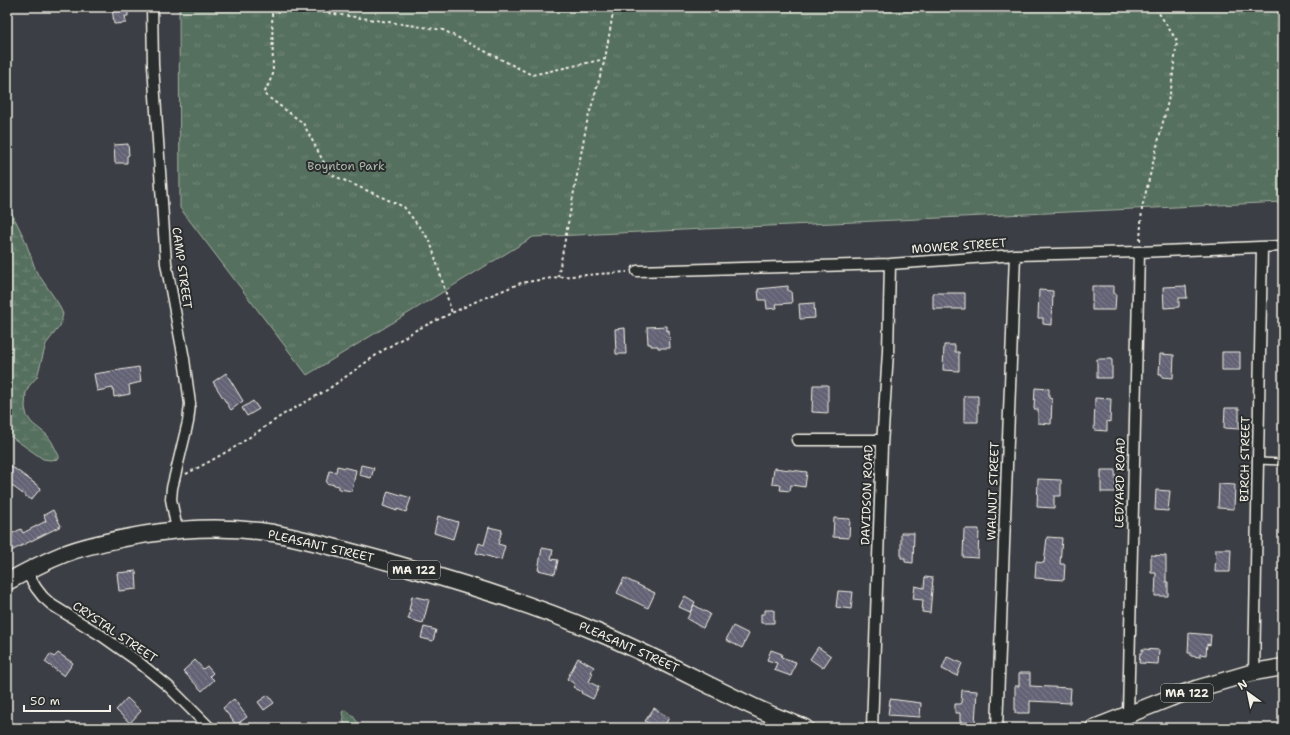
<svg xmlns="http://www.w3.org/2000/svg" width="1290" height="735" font-family="'Shantell Sans',sans-serif">
<style>
.grass{fill:url(#grass-tufts);stroke:#a5b0a3}
.wetland{fill:url(#wetland-marsh);stroke:#a5b0a3}
.building{fill:url(#building-back-hatch);stroke:#f4f1e8}
.lines{fill:none;stroke-linecap:round;stroke-linejoin:round}
.lane-casing{stroke:#f4f1e8;stroke-width:8}
.street-casing{stroke:#f4f1e8;stroke-width:13}
.primary-casing{stroke:#f4f1e8;stroke-width:19}
.path{stroke:#f4f1e8;stroke-width:2;stroke-dasharray:3 3;stroke-linecap:butt}
.lane{stroke:#2a2d2e;stroke-width:5}
.street{stroke:#2a2d2e;stroke-width:10}
.primary{stroke:#2a2d2e;stroke-width:16}
.labels{text-anchor:middle;stroke-width:4;stroke-linejoin:round;paint-order:stroke}
.shield{fill:#2a2d2e;stroke:#b7b6b0;stroke-width:1}
.shield-label{font-size:11px;font-weight:bold;fill:#f4f1e8}
.park-label{font-size:12px;fill:#adb7aa;stroke:#2a2d2e}
.street-label{font-size:12px;fill:#f4f1e8;stroke:#2a2d2e}
</style>
<defs>
<pattern id="grass-tufts" width="24" height="20" patternUnits="userSpaceOnUse"><rect width="24" height="20" fill="#56705e"/><path d="M3 7l-1-3M5 7V3M7 7l1-3M15 17l-1-3M17 17v-4M19 17l1-3" fill="none" stroke="#6f8575"/></pattern>
<pattern id="wetland-marsh" width="20" height="14" patternUnits="userSpaceOnUse"><rect width="20" height="14" fill="#56705e"/><path d="M1 5h8M5 5V1M11 12h8M15 12V8" fill="none" stroke="#6f8575"/></pattern>
<pattern id="building-back-hatch" width="6" height="6" patternUnits="userSpaceOnUse"><rect width="6" height="6" fill="#646476"/><path d="M-1 5l2 2M0 0l6 6M5-1l2 2" fill="none" stroke="#7b7b8a"/></pattern>
</defs>
<rect width="100%" height="100%" fill="#3b3e44"/>
<filter id="ink" filterUnits="userSpaceOnUse"><feTurbulence type="fractalNoise" baseFrequency=".025" numOctaves="2"/><feDisplacementMap in="SourceGraphic" scale="8" xChannelSelector="R" yChannelSelector="G"/><feConvolveMatrix kernelMatrix="1 2 1 2 8 2 1 2 1" color-interpolation-filters="sRGB"/></filter>
<g filter="url(#ink)">
<path class="grass" d="M179,7h1104v195l-750,35 -226,138 -127,-167z"/>
<path class="wetland" d="M7,203l18,37 11,31 22,32 5,11 -3,12 -14,18 -9,33 -8,9 -3,7 -1,14 2,9 5,7 15,12 5,7 7,14v3l-9,1 -7,-1 -36,-25z
M345,710c9,3 11,14 19,18h-19l-3,-16z"/>
<path class="building" d="M112,7h16v9h-3l1,7 -12,1z
M128,144l1,11 -2,1v7h-12l-1,-18z
M788,286v5h3l1,12 -16,1 1,4 -10,1 -1,-9h-7l-1,-11z
M1092,286h22v8h2l-1,16h-23z
M1186,286l1,12h-8v9l-15,1 -1,-21z
M1039,290l14,1 -1,34 -9,-1v-6h-5z
M933,293h32v16h-32z
M814,303l1,15 -15,1 -1,-15z
M667,326v5l2,-1 1,18h-12v-2h-7v-2h-3l-1,-17z
M625,328l1,26h-10l-1,-25z
M944,345h11v7h4v19l-16,-1z
M1222,352h18v18h-18z
M1160,354l14,1 -1,23 -11,-1v-3h-3z
M1097,359h15v19h-15z
M139,367l2,15 -12,3 1,9 -16,3 -1,-9 -16,3 -3,-17z
M226,373l17,28 -12,9 -18,-28z
M813,385h15v28l-16,-1z
M1035,388l14,1v9l3,1 -1,25 -13,-1v-14h-4z
M964,396h14v26h-14z
M1095,398l16,1 -1,23 -3,-1v10l-13,-1z
M253,401l6,8 -12,7 -5,-8z
M1225,408h14v21l-15,-1z
M7,463l34,25 -10,12 -24,-18z
M361,465l13,3 -3,10 -12,-3z
M337,466l19,4 -4,21 -13,-2v-3l-13,-3 3,-12 7,1z
M774,468l33,4 -2,15 -14,-2 -1,6 -10,-1 1,-5 -9,-1z
M1101,470h14l1,22h-15z
M1038,479l23,1v16h-7v12l-17,-1z
M1219,484l16,1 -1,24 -16,-1z
M1156,490l14,1 -2,20 -13,-1z
M388,491l23,7 -5,14 -9,-3v2l-14,-5z
M53,510l8,16 -54,27v-17l14,-7 2,4 23,-12 -2,-6z
M438,516l20,6 -5,17 -19,-6z
M834,518l16,1 -1,19 -16,-1z
M489,527l13,3 -4,14 7,2 -4,14 -25,-7 3,-10 5,2z
M964,529h15l-1,29 -15,-1z
M901,533h13l-1,30 -8,-1v-4h-4z
M1047,537l15,1 -2,26h5l-1,16 -29,-2 1,-16 8,1z
M542,548l11,2 -2,9 7,1 -3,14 -17,-4z
M1216,549h15l-1,23h-15z
M1151,555l15,1v26h2v14h-13l1,-23h-5z
M136,571l1,18 -18,2 -2,-18z
M925,577l8,1 -3,35 -8,-1 1,-12 -10,-1 2,-13 9,2z
M624,578l31,15 -7,15 -31,-15z
M838,591l15,1 -2,17 -15,-2z
M412,596l17,4 -6,23 -15,-4 3,-9h-2z
M685,596l10,6 -5,10 -11,-5z
M694,605l16,9 -7,14 -16,-9z
M765,610h9v13h-13v-9h4z
M733,626l16,8 -7,14 -16,-8z
M424,627l12,3 -3,11 -12,-3z
M1189,633l22,2 -1,10 -3,-1 -1,11 -6,-1v3l-9,-1v-3h-3z
M818,647l13,9 -8,12 -13,-9z
M1142,649l17,1 -1,14 -19,-1 1,-10h2z
M771,650l11,4 -1,3 15,5 -5,14 -17,-6 3,-7 -10,-3z
M58,653l15,10 -9,13 -19,-14 5,-8 4,3z
M947,657l15,6 -5,13 -15,-7z
M578,658l16,9 -3,5 2,1 -4,9 10,5 -6,12 -12,-6 1,-1 -9,-5 2,-3 -8,-5z
M195,660l8,9 4,-3 6,7 -3,3 4,4 -12,11 -19,-20z
M1019,673h11v13l41,2 -1,15 -40,-2v12h-15v-27h4z
M962,690l15,1 -2,32 -15,-1v-9h-5v-9h6z
M268,695l6,8 -10,7 -6,-8z
M127,698l14,13 -11,12 -14,-13z
M234,699l13,18 -11,8 -13,-17z
M890,699l31,4 -1,14 -32,-2z
M654,708l15,10 -6,10h-8l-10,-7z"/>
<g class="lines">
<g class="lane-casing">
<path id="lane" d="M1258,461l25,1"/>
</g>
<g class="street-casing">
<path id="street" d="M152,7l1,58 13,198 18,96 6,45 -2,18 -16,66 -1,11 6,31
M637,271l253,-7 125,-9 124,-3 144,-6
M797,440h85
M26,571l10,17 7,9 9,8 50,31 34,24 33,27 41,41
M1254,672l8,-425
M1128,715l11,-463
M872,728l10,-283 6,-93 2,-88
M997,728l18,-473"/>
</g>
<g class="primary-casing">
<path id="primary" d="M7,582c18,-10 37,-20 57,-28 20,-8 41,-12 61,-16 51,-10 97,-13 148,-5 41,8 83,20 123,31 68,20 136,40 201,68 53,22 104,50 157,75 16,8 34,14 51,21
M1094,728l76,-30 26,-9 58,-17 29,-5"/>
</g>
<path class="path" d="M272,7l1,67 -9,20 39,29 27,51 74,33 26,34 22,72
M287,7l156,23 89,45 73,-16
M1140,241l2,-33 29,-119 6,-48 -22,-34
M558,277l29,-155 18,-63 9,-52
M186,474l19,-10 30,-17 49,-33 43,-24 55,-39 34,-21 61,-29 44,-18 37,-6 69,-5"/>
<use href="#lane" class="lane"/>
<use href="#street" class="street"/>
<use href="#primary" class="primary"/>
</g>
</g>
<g class="labels">
<g class="shield">
<rect x="388" y="561" width="52" height="18" rx="3"/>
<rect x="1161" y="684" width="52" height="18" rx="3"/>
</g>
<g class="shield-label">
<text x="414" y="574">MA 122</text>
<text x="1187" y="697">MA 122</text>
</g>
<g class="park-label">
<text x="346" y="170">Boynton Park</text>
</g>
<g class="street-label">
<text transform="translate(959 246) rotate(-4)" y="4">MOWER STREET</text>
<text transform="translate(182 268) rotate(82)" y="4">CAMP STREET</text>
<text transform="translate(1245 459) rotate(-89)" y="4">BIRCH STREET</text>
<text transform="translate(1120 483) rotate(-89)" y="4">LEDYARD ROAD</text>
<text transform="translate(993 491) rotate(-88)" y="4">WALNUT STREET</text>
<text transform="translate(867 495) rotate(-88)" y="4">DAVIDSON ROAD</text>
<text transform="translate(321 546) rotate(13)" y="4">PLEASANT STREET</text>
<text transform="translate(115 632) rotate(34)" y="4">CRYSTAL STREET</text>
<text transform="translate(629 647) rotate(24)" y="4">PLEASANT STREET</text>
</g>
</g>
<rect width="1290" height="735" fill="none" stroke="#2a2d2e" stroke-width="24"/>
<rect x="12" y="12" width="1266" height="711" fill="none" stroke="#f4f1e8" stroke-width="1.5" filter="url(#ink)"/>
<g transform="translate(1248 693) rotate(327)" stroke="#2a2d2e" stroke-width="3" paint-order="stroke">
<path d="M0-3L7 15L0 10L-7 15Z" fill="#f4f1e8"/>
<text y="-6" font-size="11" font-weight="bold" text-anchor="middle" fill="#f4f1e8">N</text>
</g>
<path d="M24 705v6h86v-6" fill="none" stroke="#f4f1e8" stroke-width="2"/>
<text x="30" y="705" font-size="12" fill="#f4f1e8" stroke="#2a2d2e" stroke-width="3" paint-order="stroke">50 m</text>
</svg>
